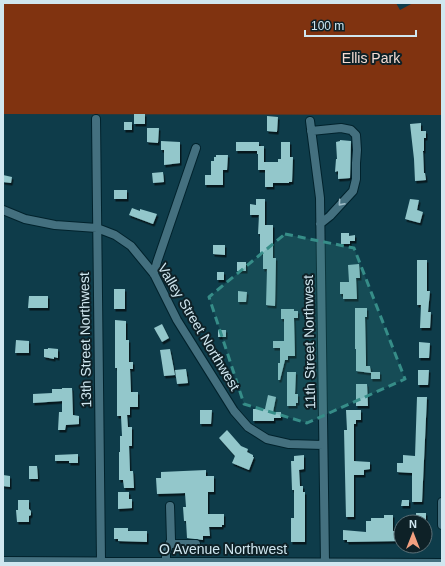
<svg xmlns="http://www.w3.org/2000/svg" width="445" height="566" font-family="Helvetica,sans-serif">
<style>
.green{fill:#803310}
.building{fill:#93c7cb;filter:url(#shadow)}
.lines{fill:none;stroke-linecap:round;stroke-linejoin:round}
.minor-casing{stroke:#00222c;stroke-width:10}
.minor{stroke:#44707f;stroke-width:8}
.oneway{stroke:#9fbdc8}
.marked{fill:#368d88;fill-opacity:0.2;stroke:#368d88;stroke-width:3;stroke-dasharray:8 5;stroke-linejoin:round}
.labels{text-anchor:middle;stroke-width:4;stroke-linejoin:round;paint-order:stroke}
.park-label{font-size:14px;fill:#f4dcd3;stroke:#0e2127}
.street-label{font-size:14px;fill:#d0e7f0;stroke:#0e2127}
</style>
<defs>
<filter id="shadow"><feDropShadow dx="1.5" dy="2.5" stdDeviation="0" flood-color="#0009"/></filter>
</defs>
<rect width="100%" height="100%" fill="#0e3c4a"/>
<path class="green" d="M3,3h393l4,7 13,-7h29v112l-439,-1z"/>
<path class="building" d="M134,114h11v10h-11z
M267,116l11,1 -1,15 -10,-1z
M124,122h8v8h-8z
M421,123v8h5v7h-2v13h-1l1,22h1l1,7 -11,1 -1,-22 -4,-35z
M147,128h12l-1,15 -11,-1z
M340,140l11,1 -1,37 -12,1v-8l-3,1 1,-13h1l-1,-17 4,-1z
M161,141l19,1v21l-16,2v-15h-3z
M236,142h23v4h5v16h14v-3h3v-17h9v15h3l-1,25h-3v1h-16v4h-8v-17h-7v-16h-1v-3h-21z
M216,155h12l-1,15h-4v15h-18v-10h6v-14h3v-4h2z
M163,172l1,10 -11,1 -1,-10z
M3,175l9,2 -1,6 -8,-1z
M114,190h13v9h-13z
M256,199h9v26h8v33h3l-1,48 -9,-1 1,-36h-4v-16h-3v-19h-2l1,-19h-9v-11l6,1z
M410,199l9,1 -2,10 6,2 -3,11 -15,-4z
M132,208l8,3v-2l17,5 -4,10 -24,-9z
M341,233h8v3l6,-1v6h-5v3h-9z
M213,245h12v10l-12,-1z
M417,260h10v31h3l-2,21h3l-1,16h-10l1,-23h-4z
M237,262h9v9h-9z
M359,264l1,14h-4l1,21h-14v-5h-3v-12h9l-1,-17z
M217,272h7v8h-7z
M114,289h11v20h-11z
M238,291l9,1 -1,10h-8z
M29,296h19v12h-20z
M355,308h12v9h-2l1,42v7h4l1,7 -15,-2v-22h-1z
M281,309h13v2h4v7h-4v1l1,37h-7v4h-3l-5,20h-2v-17h2v-15h-7v-7h11v-22h-3z
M115,320l11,1v19h3v22h4v7h-3l1,23h7v15h-8v8h-3l1,12h4v19h-3l1,25h3l1,17h-10l-1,-8h-4v-28h1v-16h2l-1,-20h-4v-48h-2z
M162,324l7,14 -7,4 -8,-14z
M218,330h8v7h-8z
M16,340l13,1v12h-14z
M419,342l11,1 -1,15h-10z
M48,348l10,1v9l-4,-1v2l-10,-2v-8h4z
M170,349l5,26 -11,1 -4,-26z
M186,369l2,14 -11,1 -2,-14z
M418,370h11l-1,15h-10z
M287,372h9l-1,22h3v9h-2v3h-9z
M371,372h9v7h-9z
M356,384h11l1,22h-12z
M62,388h10l1,27 6,1v8l-13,1 -1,5h-7l1,-18h3v-11l-29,2v-9l19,-1v-4h10z
M268,395l8,2 -3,15h8v6h-7v3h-21v-12h12z
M417,397h10l-5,105h-10v-29l-15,-1v-9h6v-8l12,1z
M200,410h12l-1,14h-11z
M346,410h15v10h-5v4h-2v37l16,1v7l-6,1v5h-10v42h-8l-2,-87h3z
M227,430l14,16 7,3 -1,3 6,3v2h1l-5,13 -17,-7 3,-7 -16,-18z
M78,454v9h-9v-2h-14v-6z
M304,455v14l-5,1 1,16h3v6h2v50h-14v-24h3v-28h-2l-1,-29h3v-5z
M29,466h8l1,13h-9z
M206,470v6h8v16h-6v22h16v11h-2v2h-13l1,9h-7v4l-16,-2 -1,-17h-2l-1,-14h3l-1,-14 -28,1 -1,-16h5v-6z
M3,475l7,1v11l-7,-1z
M118,492h11v7h3v9l-14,1z
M18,500h11v9l2,2v4l-2,1v6h-12l-1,-12h2z
M402,500h7v6h-8z
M416,513h10v9h-10z
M384,515h9v16h8v10l-54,1v-2h-4v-10l23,2v-11h5v-3h13z
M114,528h14v3h19v11l-29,-1v-2h-4z"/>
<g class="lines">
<g class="minor-casing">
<path id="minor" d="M96,119l5,442
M310,121l10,77 5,365
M311,131l30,-3 10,2 5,5 1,15 -1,13v16l-3,12 -23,25 -10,8
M3,210l22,9 30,6 42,3 18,7 16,11 23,28 23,46 57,91 14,16 19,12 22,5 34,1
M154,274l3,-12 39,-114
M442,502v23
M170,544h26
M3,561l439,2
M166,561v-8l5,-13 -1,-34"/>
</g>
<use href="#minor" class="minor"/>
</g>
<defs><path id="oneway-chevron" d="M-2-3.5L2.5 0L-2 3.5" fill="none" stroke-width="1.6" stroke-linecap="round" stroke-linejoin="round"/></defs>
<use class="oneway" href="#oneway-chevron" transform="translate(341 203) rotate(131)"/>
<path class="marked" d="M285,234l69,14 51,131 -98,44 -63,-19 -35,-107z"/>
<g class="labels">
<g class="park-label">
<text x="371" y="63">Ellis Park</text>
</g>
<g class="street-label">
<text transform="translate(199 327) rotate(59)" y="5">Valley Street Northwest</text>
<text transform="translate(85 340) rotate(-91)" y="5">13th Street Northwest</text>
<text transform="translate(309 342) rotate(-91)" y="5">11th Street Northwest</text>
<text x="223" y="554">O Avenue Northwest</text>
</g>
</g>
<rect width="445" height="566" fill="none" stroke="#d0e7f0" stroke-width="8"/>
<g transform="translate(413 534)"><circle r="19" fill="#0e2127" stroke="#5c7077"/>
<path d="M0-3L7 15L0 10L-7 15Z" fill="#f2a080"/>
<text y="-6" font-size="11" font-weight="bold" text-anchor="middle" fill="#d0e7f0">N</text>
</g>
<path d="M305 30v6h111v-6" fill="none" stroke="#d0e7f0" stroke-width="2"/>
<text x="311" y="30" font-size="12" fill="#d0e7f0" stroke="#0e2127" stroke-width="3" paint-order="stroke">100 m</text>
</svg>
